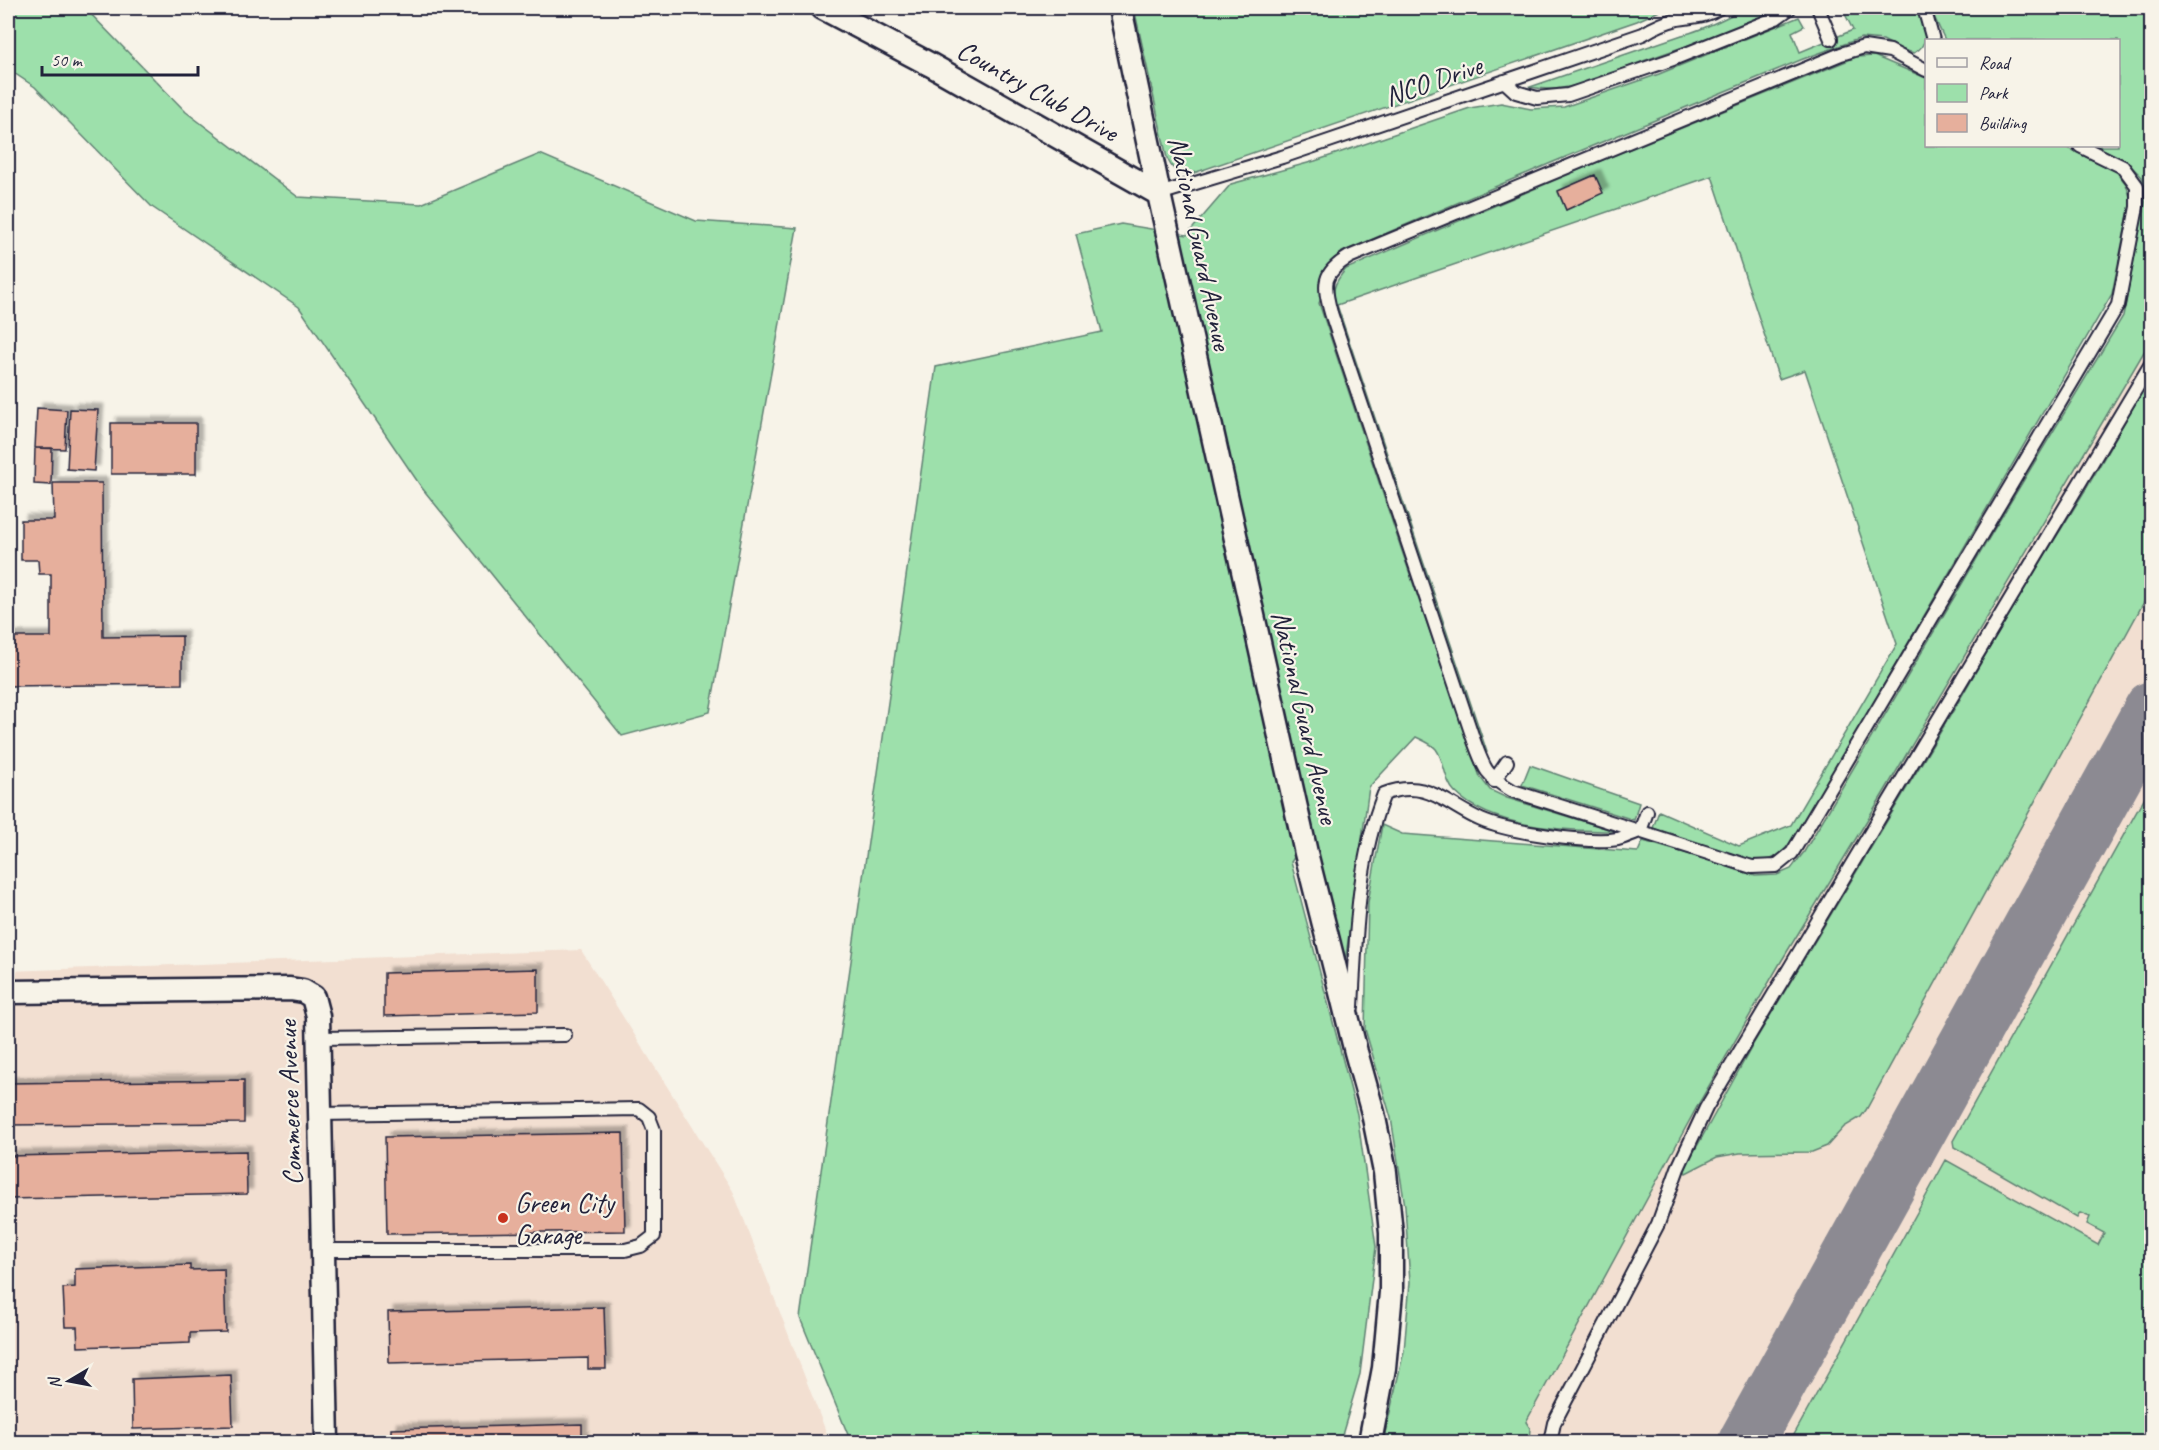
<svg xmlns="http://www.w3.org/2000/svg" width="2159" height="1450" font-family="Caveat,sans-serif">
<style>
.built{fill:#f2dfd1}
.green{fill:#9de0ab;stroke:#608173;stroke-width:1.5;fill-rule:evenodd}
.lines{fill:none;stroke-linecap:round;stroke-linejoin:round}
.taxiway{stroke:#8c8a92;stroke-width:56}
.building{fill:#e6af9c;stroke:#22223b;stroke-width:1.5;filter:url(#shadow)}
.lane-casing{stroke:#22223b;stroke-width:16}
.street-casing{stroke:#22223b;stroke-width:27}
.lane{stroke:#f7f3e8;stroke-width:12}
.street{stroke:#f7f3e8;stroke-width:22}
.poi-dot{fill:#c8321e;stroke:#f7f3e8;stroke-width:2}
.labels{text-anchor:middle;stroke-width:4.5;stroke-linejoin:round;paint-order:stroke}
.street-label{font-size:28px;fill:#22223b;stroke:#f7f3e8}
.poi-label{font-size:28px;fill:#22223b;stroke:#f7f3e8;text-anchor:start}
</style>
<defs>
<filter id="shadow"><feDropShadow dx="5.5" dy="-5.5" stdDeviation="1.5" flood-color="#0004"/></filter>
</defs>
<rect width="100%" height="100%" fill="#f7f3e8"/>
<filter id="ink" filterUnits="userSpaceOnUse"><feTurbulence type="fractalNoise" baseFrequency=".0167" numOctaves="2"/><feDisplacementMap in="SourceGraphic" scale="12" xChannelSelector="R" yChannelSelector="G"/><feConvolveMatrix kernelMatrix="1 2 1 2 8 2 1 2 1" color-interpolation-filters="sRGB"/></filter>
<g filter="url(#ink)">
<path class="built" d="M1930,8h221v1434h-684l222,-588 66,22 22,-1 14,-6 332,-553 22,-114 -3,-25 -16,-16 -29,-15h21v-106h-173z
M581,950l152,241 97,251h-822v-471z"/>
<path class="green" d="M8,8h77l101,104 112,85 123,7 119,-50 156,67 101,7 -87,484 -88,24 -200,-248 -123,-181 -147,-100 -117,-120 -27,-18z
M1134,8h532l-29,13 -449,154c-12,-2 -16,-6 -21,-17z
M1747,8h31c-40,23 -86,35 -129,51 -28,10 -57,24 -87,29 -11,2 -21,1 -32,-1l152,-52c23,-5 43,-18 65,-27z
M1842,8h76c4,16 15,35 -4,45l-14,-4 -17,-9 -22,-2 -58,21 -252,104 -209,89 -23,51 83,248 78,226 10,13 17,8 108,33c-49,0 -124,-3 -160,-39 -11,-11 -10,-31 -19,-43 -4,-5 -14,-9 -20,-12l-47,50 -24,176 -34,-129 -20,28 66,252 19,133 -16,127 -20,68h-489l-51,-124 136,-951 166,-35 -26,-98 45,-10 66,11 44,-51 84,-23 155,-53 31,-5 30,6 33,-2 95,-33 140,-57 5,9 -12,6 8,20 53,-22z
M1930,8h221v332l-268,454 -104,171 -80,138 -173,319 4,6 -1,14h-146l21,-91 6,-69 -5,-76 -14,-88 -26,-89 3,-127 14,-77 20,9 236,18 5,-11 56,16 56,19 22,-1 14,-6 13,-17 195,-331 124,-205 22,-114 -3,-25 -16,-16 -29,-15h21v-106h-173z
M1874,56l52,22v68h138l52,25 10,13 5,16 -19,94 -309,529c-8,12 -16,29 -30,35 -23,10 -94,-21 -120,-30l6,-17 80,35 52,-21 106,-181 -92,-274 -26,9 -67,-203 -375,129 150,447 -4,2 -147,-438c-3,-23 -6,-29 10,-47l247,-105 263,-107zM1594,175l8,18 -36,17 -8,-18z
M2151,376v213l-285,521 -5,7 -17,10 -17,19 -15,6 -72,1 -23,4 -31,16 -2,-3 71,-129 201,-335 60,-104 73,-118z
M1530,765l109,38 -5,17 -112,-35z
M2151,786v656h-361l156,-282 152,85 6,-12 -17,-9 3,-7 -10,-4 -3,5 -123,-71 -1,-6z"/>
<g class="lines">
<path class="taxiway" d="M1746,1442l406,-733"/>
</g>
<path class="building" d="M1595,175l8,18 -37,17 -8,-19z
M37,408l30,2 -2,39 -30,-1z
M70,409l28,1 -4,61 -27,-2z
M111,423h85v51h-85z
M35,448h17l-1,37 -17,-1z
M53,483h49l1,154 79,-1v48l-174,2v-49h43v-63h-12l-1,-14h-17v-40h33z
M538,969v43l-154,4v-43z
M244,1080v43l-236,2v-42z
M623,1133l2,98 -238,3 -2,-97z
M246,1151l1,43 -239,5v-43z
M190,1265v5l34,-1 2,63 -36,1v10l-112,4 -1,-20h-12l-2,-39 12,-1v-18z
M604,1307l2,62h-18v-11l-199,5 -1,-51z
M231,1375l2,51 -100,3 -1,-50z
M582,1424v18h-191v-13z"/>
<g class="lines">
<g class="lane-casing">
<path id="lane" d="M1818,8l13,31
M1924,8l9,32
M1926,70l-36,-19 -26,-4 -23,7 -492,203c-27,16 -26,27 -18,56l143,428c10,28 12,35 39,50l239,76 24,-1 16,-13 326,-548 19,-98v-21l-14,-19 -43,-21
M1504,81l12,11 21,6 31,-3 105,-36 103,-41 14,-10
M1159,194l123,-37 361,-123c11,-7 22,-12 35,-15 16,-3 28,-2 41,-11
M1494,781l13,-19
M1352,1007c4,-71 5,-146 32,-213 43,-16 61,10 97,26 28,12 108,24 137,19 8,-2 15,-6 22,-8l7,-19
M318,1038l247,-3
M320,1114l319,-5 10,8 5,13v106l-13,10 -16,4h-302
M1550,1442l4,-19 104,-199 20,-56 28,-60 446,-746"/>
</g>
<g class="street-casing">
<path id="street" d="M823,8l108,57 228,129
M1120,8l39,186 147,659 50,199 17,61 12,59 6,61v59l-7,76 -14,74
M8,992l282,-3 13,2 10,6 5,19 9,426"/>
</g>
<use href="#lane" class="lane"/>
<use href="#street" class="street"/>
</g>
</g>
<circle class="poi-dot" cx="503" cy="1218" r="6"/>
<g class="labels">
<g class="street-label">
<text transform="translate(1433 80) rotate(-19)" y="10">NCO Drive</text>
<text transform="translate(1038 90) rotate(29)" y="10">Country Club Drive</text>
<text transform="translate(1201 243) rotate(78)" y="10">National Guard Avenue</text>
<text transform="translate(1306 717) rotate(77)" y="10">National Guard Avenue</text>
<text transform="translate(289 1103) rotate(-92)" y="10">Commerce Avenue</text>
</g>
<g class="poi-label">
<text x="515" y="1212">Green City<tspan x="515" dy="32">Garage</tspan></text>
</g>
</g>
<rect width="2159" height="1450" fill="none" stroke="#f7f3e8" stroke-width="30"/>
<rect x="15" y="15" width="2129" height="1420" fill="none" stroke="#22223b" stroke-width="2" filter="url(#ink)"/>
<rect x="1925" y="39" width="195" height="108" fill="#f7f3e8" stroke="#a29fa3" stroke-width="1.5"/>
<rect x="1937" y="58" width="30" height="9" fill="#f7f3e8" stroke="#a29fa3" stroke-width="1.5"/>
<text x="1979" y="69" font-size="18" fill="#22223b">Road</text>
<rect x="1937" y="84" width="30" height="18" fill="#9de0ab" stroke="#a29fa3" stroke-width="1.5"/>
<text x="1979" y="99" font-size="18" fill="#22223b">Park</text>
<rect x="1937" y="114" width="30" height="18" fill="#e6af9c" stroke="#a29fa3" stroke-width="1.5"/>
<text x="1979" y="129" font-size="18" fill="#22223b">Building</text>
<g transform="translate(69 1381) rotate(260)" stroke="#f7f3e8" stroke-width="4.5" paint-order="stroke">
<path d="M0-4.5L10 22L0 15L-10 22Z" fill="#22223b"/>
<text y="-9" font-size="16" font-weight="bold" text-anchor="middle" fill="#22223b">N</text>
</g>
<path d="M42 66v9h156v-9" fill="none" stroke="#22223b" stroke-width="3"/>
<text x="51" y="66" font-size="18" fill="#22223b" stroke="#f7f3e8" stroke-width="4.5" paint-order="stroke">50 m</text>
</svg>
